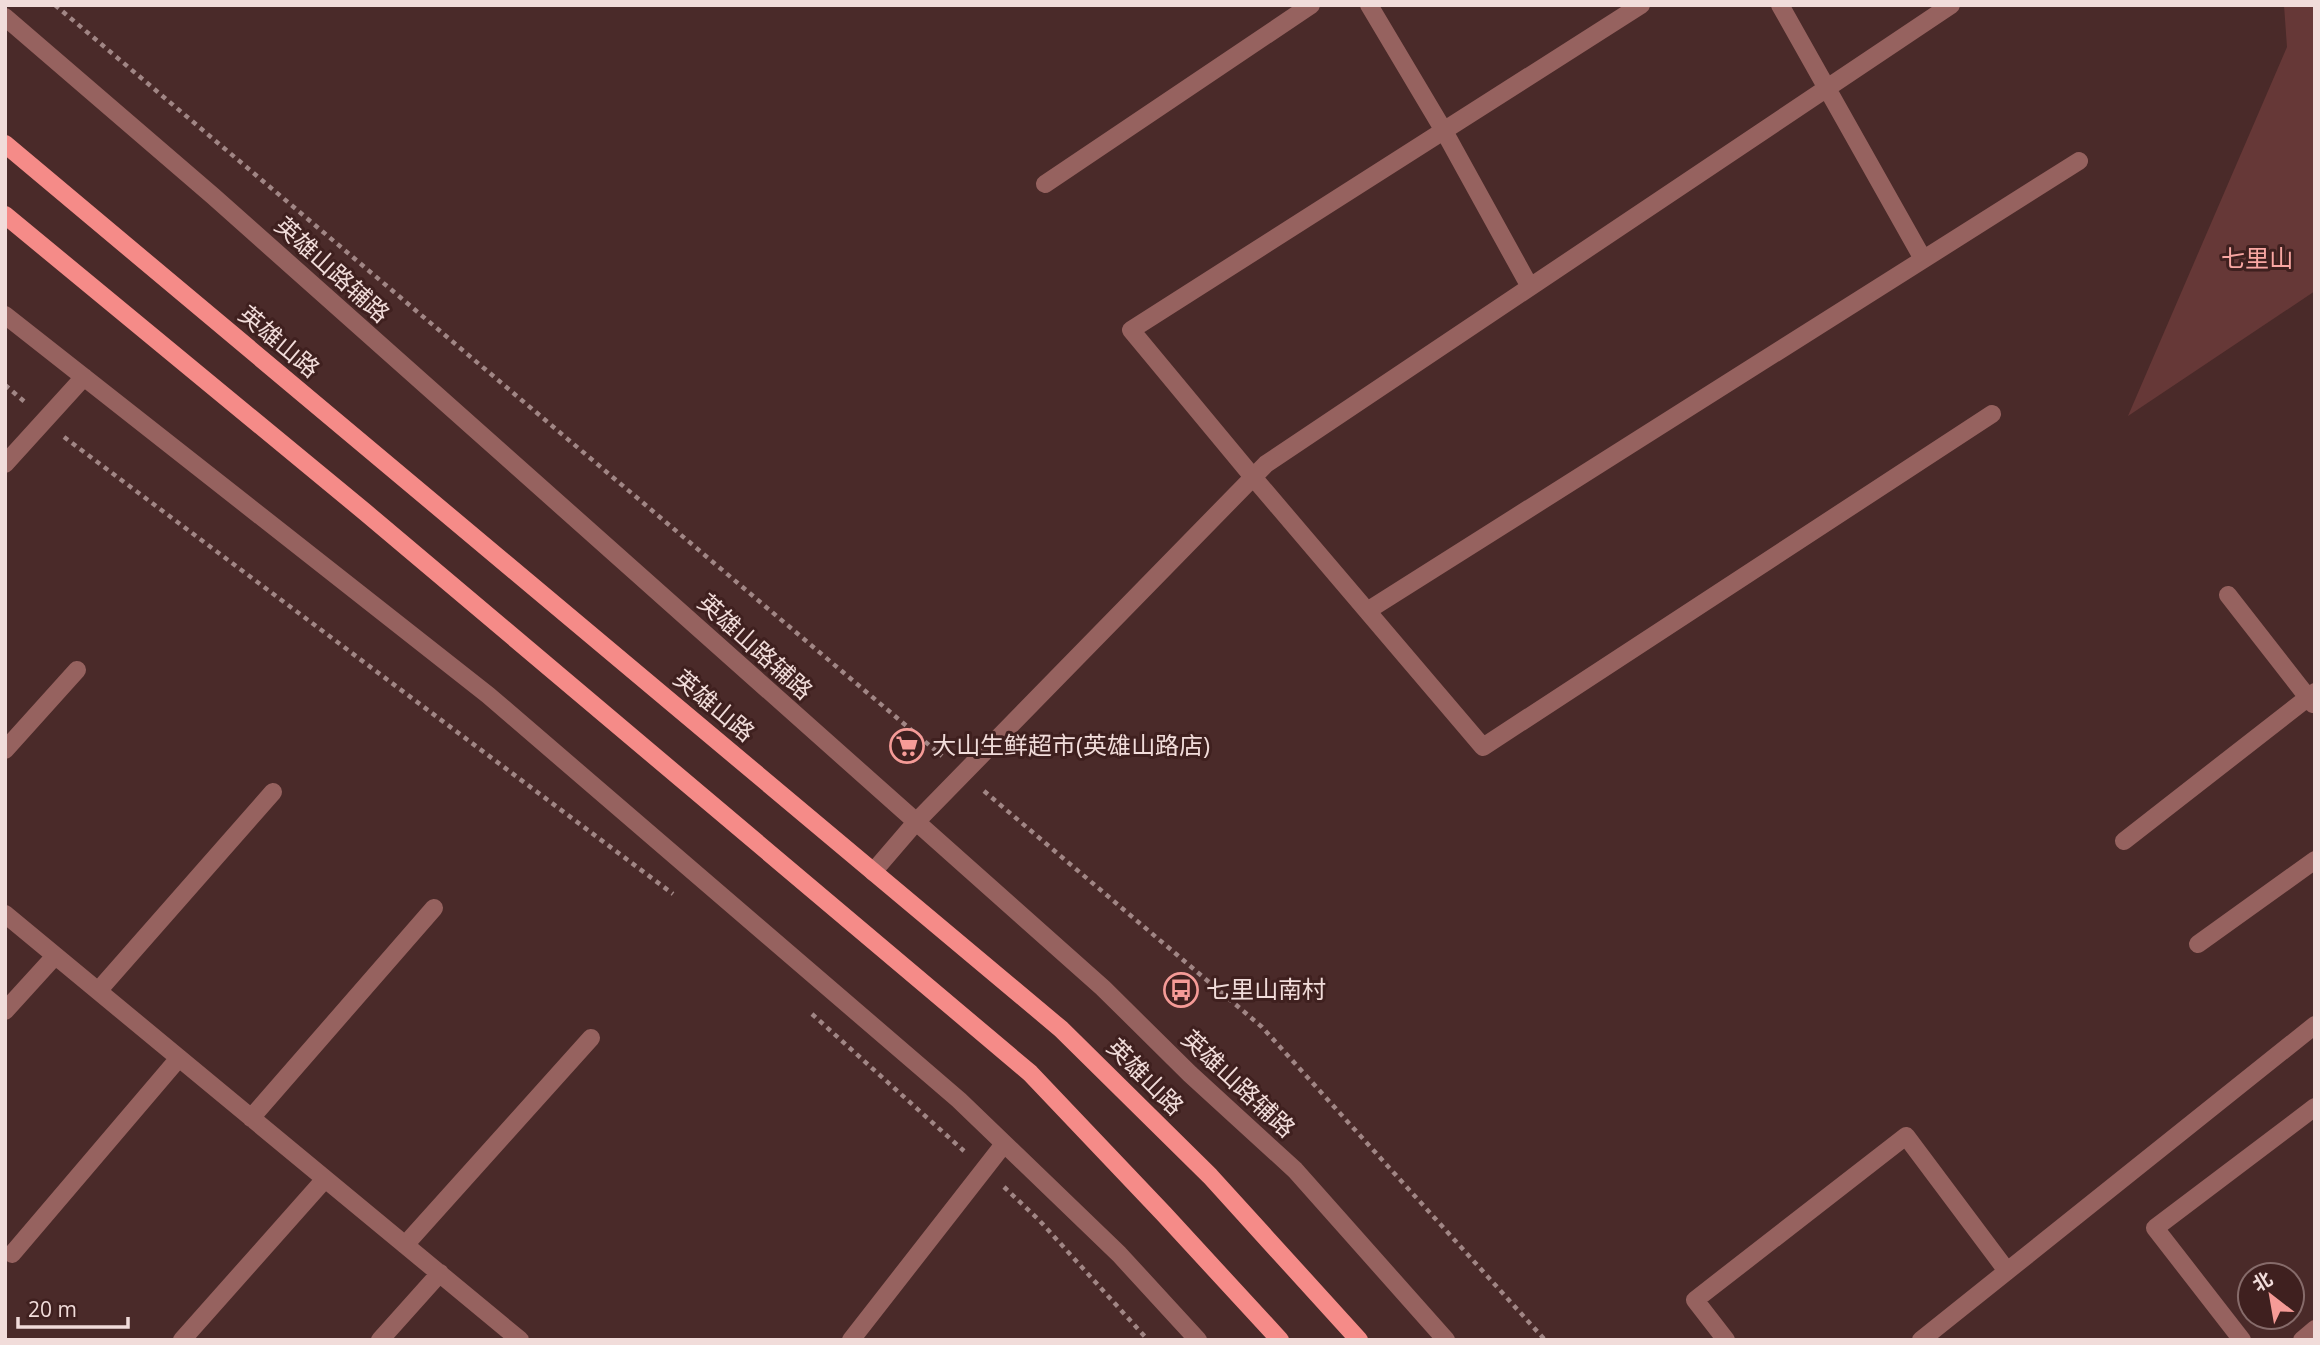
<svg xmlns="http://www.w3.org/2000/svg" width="2320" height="1345" font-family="'Open Sans','Noto Sans SC',sans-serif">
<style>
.green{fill:#663837}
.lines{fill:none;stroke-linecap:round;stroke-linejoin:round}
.path{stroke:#a18685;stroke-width:4.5;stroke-dasharray:5 5;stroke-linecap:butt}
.minor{stroke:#96625f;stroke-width:18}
.major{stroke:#f58b88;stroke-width:18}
.labels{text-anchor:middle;stroke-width:6;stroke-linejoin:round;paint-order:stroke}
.park-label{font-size:24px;fill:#f9a7a3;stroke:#3f201f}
.street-label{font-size:24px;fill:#f1dcda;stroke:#3f201f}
.poi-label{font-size:24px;fill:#f1dcda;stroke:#3f201f;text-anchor:start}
</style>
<rect width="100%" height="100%" fill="#4a2a29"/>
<path class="green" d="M2284,5h31v286l-187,125 159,-369z"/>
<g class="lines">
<path class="path" d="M55,5l887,751
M5,385l21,18
M64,437l609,457
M984,791l278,236 283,313
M812,1014l152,137
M1004,1187l35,33 109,120"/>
<path class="minor" d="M1369,5l75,126 86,156
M1641,5l-510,325 122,147 230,270 509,-333
M1780,5l143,254
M5,17l208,179 890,792 87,86 105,96 151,170
M1045,184l266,-179
M5,315l483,380 471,405 160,154 79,86
M5,464l79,-87
M2228,595l85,109
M1367,611l712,-450
M5,750l72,-80
M2124,841l191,-149
M873,872l43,-50 350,-358 685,-459
M5,914l515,426
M2198,944l117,-84
M98,991l175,-199
M5,1011l50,-55
M251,1118l183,-210
M405,1245l186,-207
M12,1254l167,-196
M182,1340l143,-161
M380,1340l60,-67
M851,1340l153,-196
M1726,1340l-31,-40 211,-164 101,135
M1921,1340l394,-315
M2242,1340l-87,-112 160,-121
M2302,1340l13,-11"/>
<path class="major" d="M5,144l1056,885 149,147 149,164
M5,215l360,297 665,561 134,141 116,126"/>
</g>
<defs>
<g id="supermarket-ring" transform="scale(1.75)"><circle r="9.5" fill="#3f201f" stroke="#f59b97" stroke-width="1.5"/><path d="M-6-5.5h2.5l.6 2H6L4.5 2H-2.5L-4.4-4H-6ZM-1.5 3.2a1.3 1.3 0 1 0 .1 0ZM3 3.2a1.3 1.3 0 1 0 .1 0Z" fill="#f59b97"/></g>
<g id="bus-ring" transform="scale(1.75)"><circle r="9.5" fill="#3f201f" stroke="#f59b97" stroke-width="1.5"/><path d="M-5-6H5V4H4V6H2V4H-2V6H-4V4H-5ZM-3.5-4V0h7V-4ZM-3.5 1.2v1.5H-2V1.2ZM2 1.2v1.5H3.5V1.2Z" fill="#f59b97"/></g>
</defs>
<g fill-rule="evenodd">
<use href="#supermarket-ring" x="907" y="746"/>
<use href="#bus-ring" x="1181" y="990"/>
</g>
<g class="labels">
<g class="park-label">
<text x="2257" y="267">七里山</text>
</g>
<g class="street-label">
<text transform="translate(332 270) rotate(42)" y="8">英雄山路辅路</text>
<text transform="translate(279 342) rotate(40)" y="8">英雄山路</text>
<text transform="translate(755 647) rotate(42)" y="8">英雄山路辅路</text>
<text transform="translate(714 706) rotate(40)" y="8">英雄山路</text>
<text transform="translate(1145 1077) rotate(45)" y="8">英雄山路</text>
<text transform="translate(1238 1084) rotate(43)" y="8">英雄山路辅路</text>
</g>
<g class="poi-label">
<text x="932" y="754">大山生鲜超市(英雄山路店)</text>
<text x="1206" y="998">七里山南村</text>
</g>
</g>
<rect width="2320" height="1345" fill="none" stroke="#f1dcda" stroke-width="14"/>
<g transform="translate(2271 1296) rotate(329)"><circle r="33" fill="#3f201f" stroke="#866b6a" stroke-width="2"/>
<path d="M0-5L12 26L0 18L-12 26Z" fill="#f59b97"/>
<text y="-10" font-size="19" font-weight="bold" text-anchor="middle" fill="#f1dcda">北</text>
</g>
<path d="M18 1317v10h110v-10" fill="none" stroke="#f1dcda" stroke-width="3.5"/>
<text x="28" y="1317" font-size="21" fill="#f1dcda" stroke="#3f201f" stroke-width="5" paint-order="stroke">20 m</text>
</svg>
